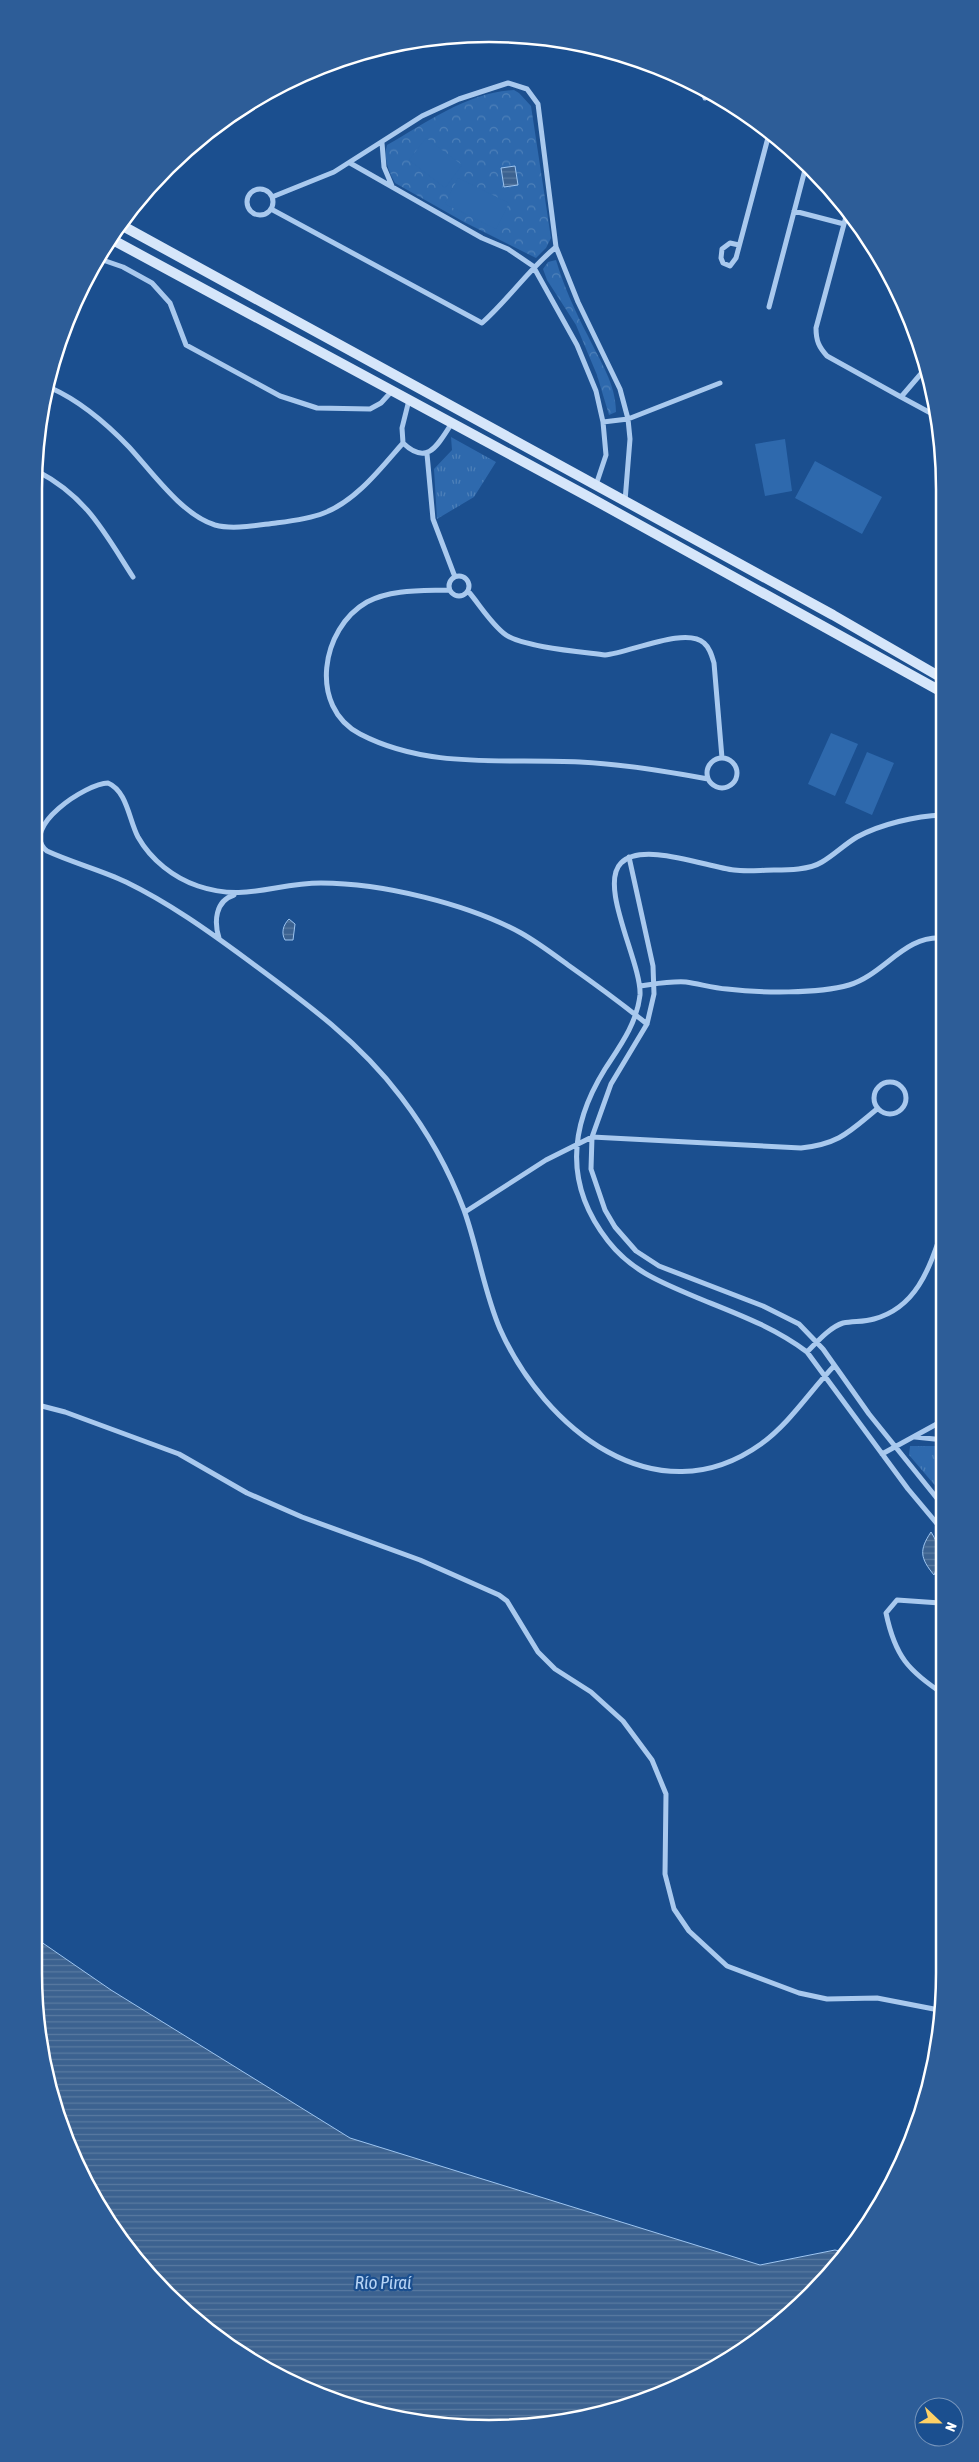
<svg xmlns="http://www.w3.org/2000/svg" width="979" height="2462" font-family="'Asap Condensed',sans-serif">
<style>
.grass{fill:url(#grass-tufts)}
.forest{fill:url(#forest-crowns)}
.garden{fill:#2e69ad}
.water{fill:url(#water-rules);stroke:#9cc4f0}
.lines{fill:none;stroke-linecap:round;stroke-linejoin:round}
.street{stroke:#a9c9ee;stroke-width:5}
.secondary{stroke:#d6e6fa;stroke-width:10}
.labels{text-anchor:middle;stroke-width:4.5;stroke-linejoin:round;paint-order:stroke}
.water-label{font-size:19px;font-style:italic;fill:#b5d3f5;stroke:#1b4f8f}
.rim{fill:none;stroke:#fff;stroke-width:2.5}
</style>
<defs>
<pattern id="grass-tufts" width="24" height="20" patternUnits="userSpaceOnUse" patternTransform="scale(1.25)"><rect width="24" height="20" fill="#2e69ad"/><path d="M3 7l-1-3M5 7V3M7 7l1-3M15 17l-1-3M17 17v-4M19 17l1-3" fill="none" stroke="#4d80b9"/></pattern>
<pattern id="forest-crowns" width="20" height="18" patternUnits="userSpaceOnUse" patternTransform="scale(1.25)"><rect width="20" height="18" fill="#2e69ad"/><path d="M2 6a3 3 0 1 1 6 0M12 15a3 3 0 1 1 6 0" fill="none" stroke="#4d80b9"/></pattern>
<pattern id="water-rules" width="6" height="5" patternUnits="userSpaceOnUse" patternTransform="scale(1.25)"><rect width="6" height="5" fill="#3c6290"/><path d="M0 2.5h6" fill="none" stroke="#597aa1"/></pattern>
</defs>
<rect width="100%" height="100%" fill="#1b4f8f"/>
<path class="grass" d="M451,437l45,25 -22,35 -37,22 -3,-50 18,-19z
M910,1446h34v50l-35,-41z"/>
<path class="forest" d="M514,90l5,3 12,13 20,132 -5,10 -10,10 -72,-36 -69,-39c-6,-11 -12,-25 -8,-38 39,-22 81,-53 127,-55z
M556,260c8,27 19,51 32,76 12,25 28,48 28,76l-7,3 -12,-40 -21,-50 -29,-45 -4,-11 5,-7z"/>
<path class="garden" d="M426,138l36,27 -17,23 -36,-28z
M458,178l51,25 -13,26 -51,-25z
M785,439l7,52 -27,5 -10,-52z
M815,461l67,36 -20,37 -67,-36z
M831,733l27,11 -23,52 -27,-12z
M867,752l27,11 -22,52 -27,-12z"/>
<path class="water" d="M515,166l3,19 -14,2 -3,-19z
M289,919l6,5 -2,16h-8c-4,-7 -2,-15 4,-21z
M931,1532c10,16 11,26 3,43 -14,-17 -15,-25 -3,-43z
M34,1937l77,53 239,148 410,127 75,-15 13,3 -106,99 -78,41 -85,26 -149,5 -87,-20 -81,-37 -115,-94 -52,-73 -37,-81 -24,-146z"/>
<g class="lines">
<path class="street" d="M703,91l2,7
M382,143l2,24 8,19
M350,163l132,75 26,11 25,17 44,79 19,46 7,31 3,33 -10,30
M247 202a13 13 0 1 1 26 0a13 13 0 1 1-26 0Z
M272,197l62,-25 88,-56 37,-17 49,-16 19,6 11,15 18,143 22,55 42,87 8,30 2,20 -5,62
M271,209l211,114c27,-24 46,-53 74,-76
M794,211l50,13
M847,213l-31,115c0,13 3,19 11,28l74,41 24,-28
M739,245l-9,-2 -8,6 -1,9 2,5 7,3 6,-8 33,-124
M97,258l26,9 29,16 18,20 16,42 94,51 37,12 53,1 11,-6 11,-12
M769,307l37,-141
M51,388c29,13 55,35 78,59 23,25 53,68 86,78 18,5 43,0 61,-2 16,-2 33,-4 48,-10 32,-12 57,-45 79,-70
M901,397l37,20
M409,400l-7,28 1,15c25,24 35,1 49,-20
M603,422l25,-3 92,-36
M427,454l6,65 22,58
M37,471c50,26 67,61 96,106
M449 586a10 10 0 1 1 20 0a10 10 0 1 1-20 0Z
M449,590c-27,1 -57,-1 -82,12 -46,26 -59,105 -7,132 69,36 146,24 220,28 43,2 85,9 128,17
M468,591c12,14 23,33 38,44 17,12 77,17 99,20 24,-2 81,-29 99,-12 6,5 8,13 10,20l8,95
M707 773a15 15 0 1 1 30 0a15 15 0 1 1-30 0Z
M942,815c-26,1 -61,9 -85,22 -12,7 -23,18 -35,25 -13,8 -34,8 -48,8 -13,0 -27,2 -40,0 -27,-3 -92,-29 -113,-7 -23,23 21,101 19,132 -3,28 -20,51 -35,74 -36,58 -41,116 3,172 24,31 55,42 90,57 37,15 76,29 109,54l101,137 36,43
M629,857l24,109 1,28 -7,30 -36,60 -19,53 -1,32 14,41 10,17 21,24 23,15 104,40 36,18 24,25 46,65 75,93
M219,938c-5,-16 -4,-37 15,-43
M640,986c15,-2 30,-5 46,-4 14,2 27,6 41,7 33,4 91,5 122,-4 36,-11 55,-50 94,-47
M647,1024c-26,-21 -52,-40 -79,-59 -15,-11 -31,-23 -47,-32 -53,-29 -139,-50 -200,-50 -46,0 -76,19 -123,3 -24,-8 -47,-26 -60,-49 -9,-17 -11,-46 -30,-54 -21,0 -90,45 -61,68 26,12 54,19 79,31 43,21 81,48 119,76 57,42 113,82 156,139 26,34 48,73 63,113 14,39 20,82 36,119 44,99 156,190 261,115 29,-21 49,-53 73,-78
M874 1098a16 16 0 1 1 32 0a16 16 0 1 1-32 0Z
M465,1212l81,-52 46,-23 209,11c38,-4 48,-16 76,-39
M807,1352c10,-10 23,-25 36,-29 11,-2 21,-1 31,-4 44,-12 56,-53 69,-91
M34,1404l31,8 114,42 68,39 55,24 118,43 79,35 8,6 31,51 17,17 36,23 32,29 29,39 14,34 -1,80 9,35 15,22 38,35 72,27 28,6 50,-1 62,12
M915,1437l29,3
M882,1454l62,-34
M940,1603l-43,-3 -11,13c9,43 22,58 59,82"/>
<path class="secondary" d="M121,225l712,390 109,63
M111,239l478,258 353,195
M944,1592c-6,18 -5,34 0,52"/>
</g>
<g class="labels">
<g class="water-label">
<text x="383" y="2289">Río Piraí</text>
</g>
</g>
<path d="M0 0H979V2462H0ZM489 42H489A447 447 0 0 1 936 489V1973A447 447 0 0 1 489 2420H489A447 447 0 0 1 42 1973V489A447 447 0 0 1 489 42Z" fill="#2d5d98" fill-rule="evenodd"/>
<path class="rim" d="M489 42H489A447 447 0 0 1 936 489V1973A447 447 0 0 1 489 2420H489A447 447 0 0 1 42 1973V489A447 447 0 0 1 489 42Z"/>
<g transform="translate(939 2422) rotate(112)"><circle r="24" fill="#1b4f8f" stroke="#7695bc"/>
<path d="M0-4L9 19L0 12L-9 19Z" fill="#ffd166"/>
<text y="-8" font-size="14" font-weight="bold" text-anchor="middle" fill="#ffffff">N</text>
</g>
</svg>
